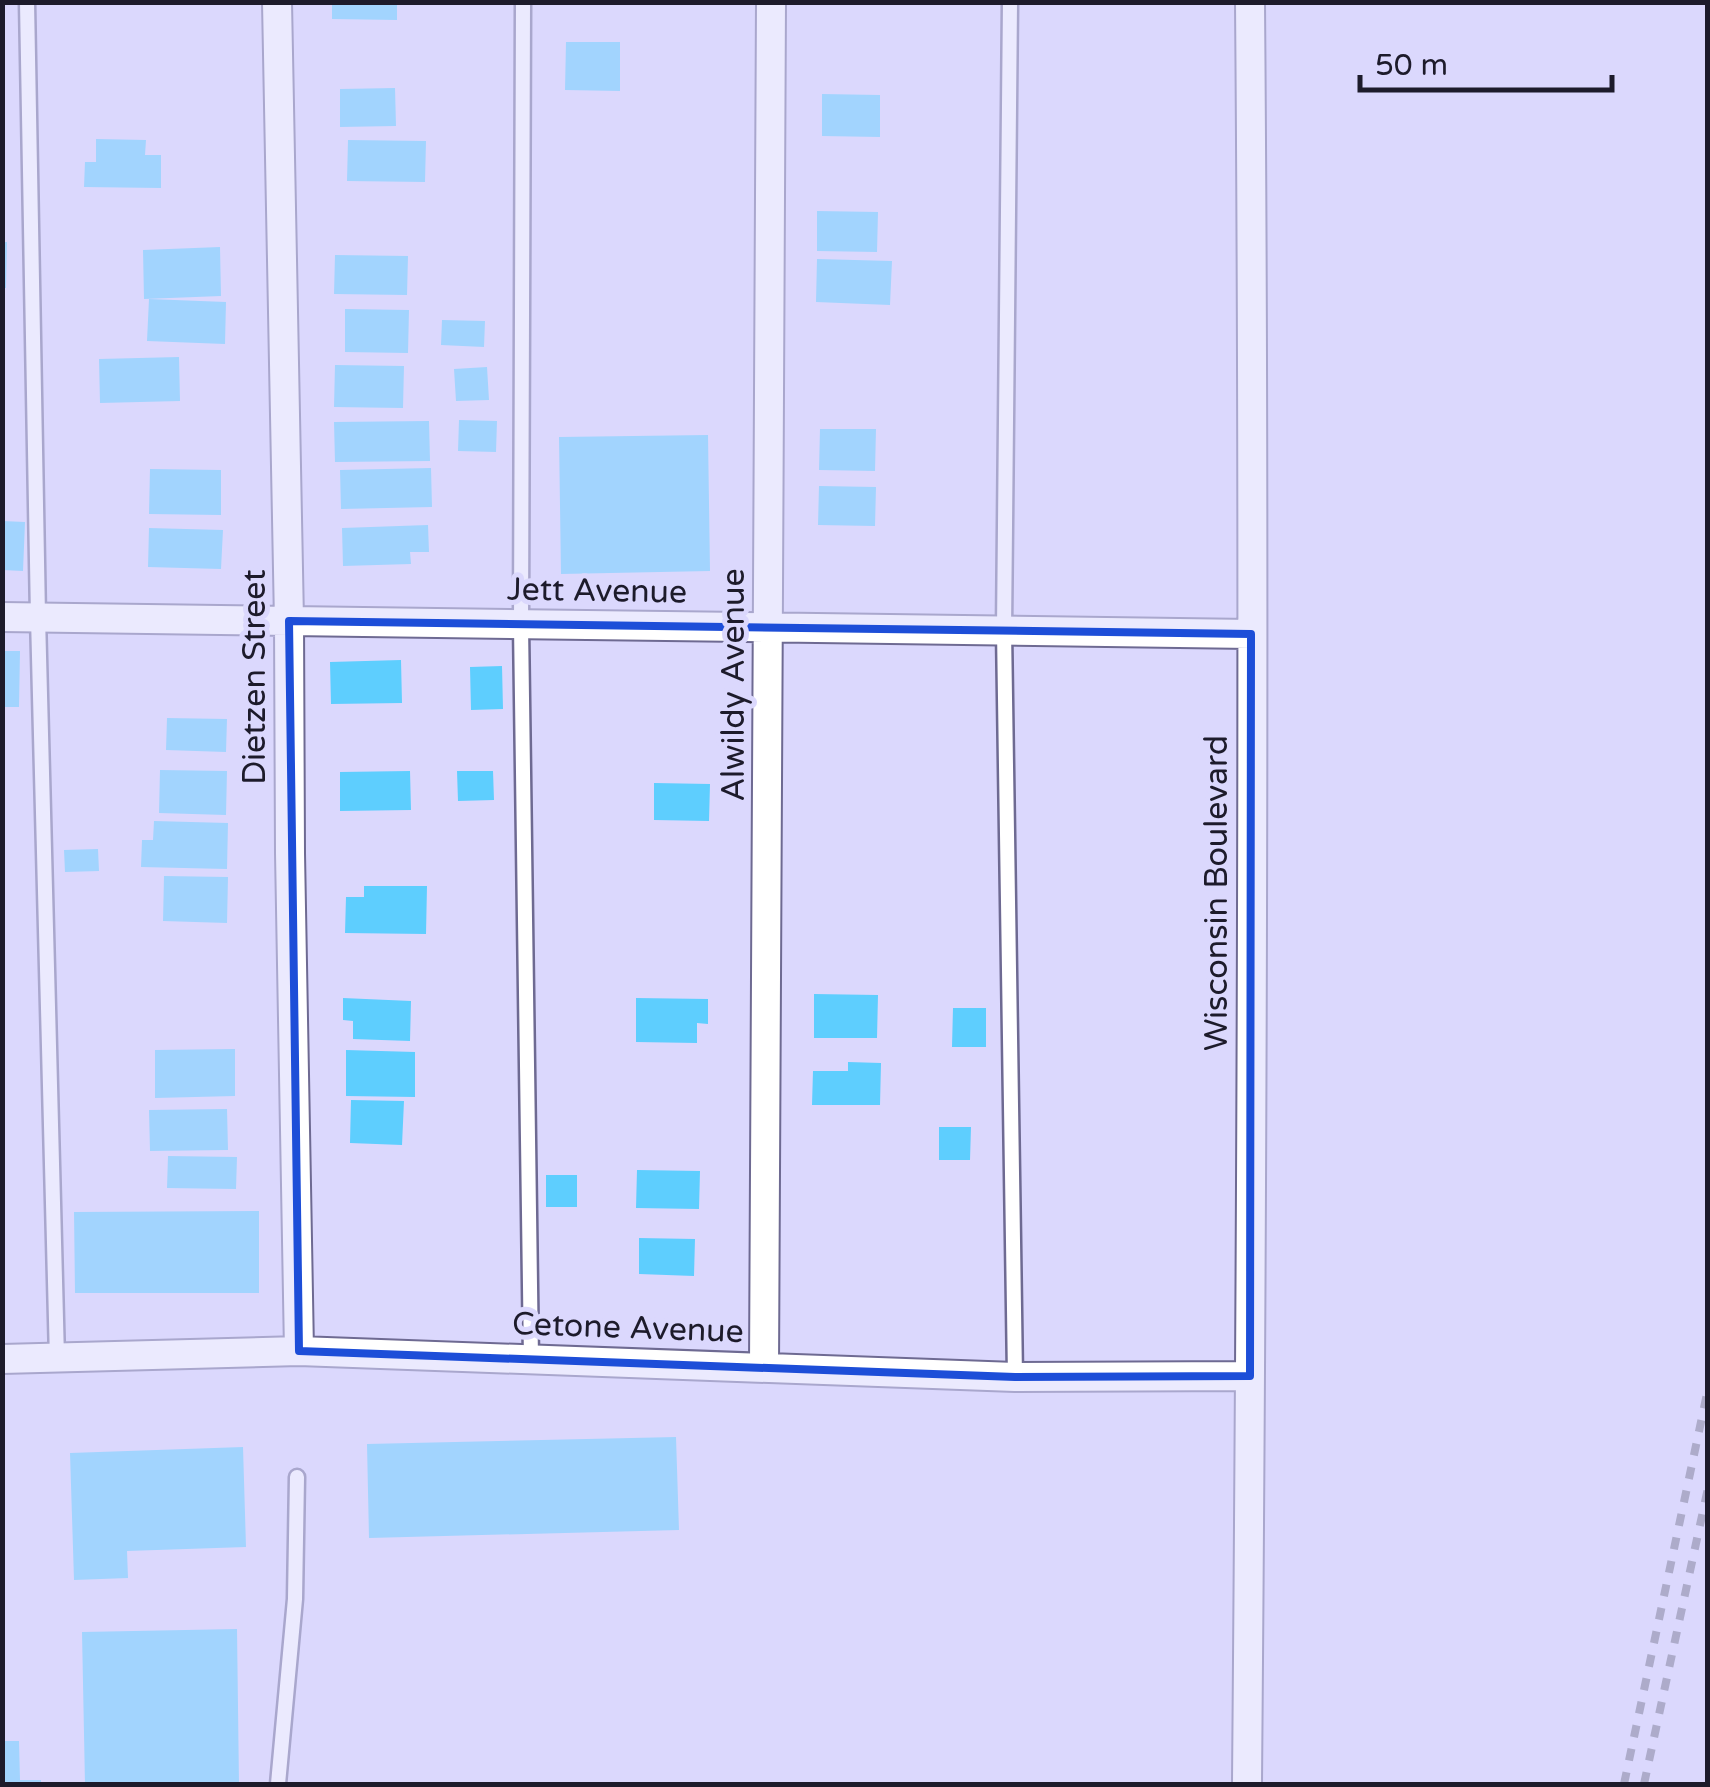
<svg xmlns="http://www.w3.org/2000/svg" width="1710" height="1787" font-family="'Varela Round',sans-serif">
<style>
.building{fill:#5ecefe}
.lines{fill:none;stroke-linecap:round;stroke-linejoin:round}
.service-casing{stroke:#6e6a92;stroke-width:19}
.minor-casing{stroke:#6e6a92;stroke-width:32}
.service{stroke:#fff;stroke-width:14}
.minor{stroke:#fff;stroke-width:28}
.rail{stroke:#76748d;stroke-width:8;stroke-dasharray:12 12;stroke-linecap:butt}
.marked{fill:none;stroke:#1d4ed8;stroke-width:8;stroke-linejoin:round}
.labels{text-anchor:middle;stroke-width:10;stroke-linejoin:round;paint-order:stroke}
.street-label{font-size:32px;fill:#1d1b2b;stroke:#dbd8fd}
</style>
<rect width="100%" height="100%" fill="#dbd8fd"/>
<path class="building" d="M332,2h65v18l-65,-1z
M566,42h54v49l-55,-1z
M395,88l1,38 -56,1v-38z
M822,94l58,1v42l-58,-1z
M96,139l50,1 -1,15h16v33l-77,-1 1,-25h11z
M348,140l78,1 -1,41 -78,-1z
M817,211l61,1 -1,40 -60,-1z
M2,242h5l-1,46h-4z
M220,247l1,49 -77,3 -1,-49z
M335,255l73,1 -1,39 -73,-1z
M817,259l75,2 -2,44 -74,-3z
M149,299l77,3 -1,42 -78,-3z
M345,309l64,1 -1,43 -63,-1z
M442,320l43,1 -1,26 -43,-2z
M179,357l1,44 -80,2 -1,-44z
M335,365l69,1 -1,42 -69,-1z
M487,367l2,33 -33,1 -2,-32z
M459,420l38,1 -1,31 -38,-1z
M429,421l1,40 -95,1 -1,-40z
M820,429h56l-1,42 -56,-1z
M708,435l2,136 -149,3 -2,-137z
M431,468l1,39 -91,2 -1,-39z
M150,469l71,1v45l-72,-1z
M819,486l57,1 -1,39 -57,-1z
M2,521l23,1 -2,49 -21,-1z
M428,525l1,27h-19l1,12 -68,2 -1,-38z
M149,528l74,2 -2,39 -73,-2z
M2,651h18l-1,56h-17z
M401,660l1,43 -71,1 -1,-42z
M502,666l1,43 -32,1 -1,-43z
M167,718l60,1 -1,33 -60,-2z
M160,770l67,1 -1,44 -67,-2z
M410,771l1,39 -71,1v-39z
M457,771h36l1,29 -36,1z
M654,783l56,1 -1,37 -55,-1z
M154,821l74,2 -1,46 -86,-2 1,-27h11z
M98,849l1,22 -34,1 -1,-22z
M164,876l64,1 -1,46 -64,-2z
M364,886h63l-1,48 -81,-1 1,-36h18z
M814,994l64,1 -1,43h-63z
M343,998l68,3 -1,40 -57,-2v-18l-10,-1z
M636,998l72,1v25l-11,-1v20l-61,-1z
M953,1008h33v39h-34z
M235,1049v47l-80,2v-48z
M346,1050l69,2v45l-69,-1z
M848,1062l33,1 -1,42h-68l1,-34h35z
M351,1100l53,1 -2,44 -52,-2z
M227,1109l1,41 -78,1 -1,-41z
M939,1127h32l-1,33h-31z
M168,1156l69,1 -1,32 -69,-1z
M637,1170l63,1 -1,38 -63,-1z
M546,1175h31v32h-31z
M259,1211v82h-184l-1,-81z
M639,1238l56,1 -1,37 -55,-2z
M676,1437l3,93 -310,8 -2,-94z
M243,1447l3,100 -119,4 1,27 -54,2 -4,-127z
M237,1629l2,155h-154l-3,-152z
M2,1741h17l1,39h21v4h-39z"/>
<g class="lines">
<g class="service-casing">
<path id="service" d="M27,2l11,615 19,742
M523,2l-2,623 10,734
M1010,2l-6,628 11,747
M278,1784l17,-185 2,-122"/>
</g>
<g class="minor-casing">
<path id="minor" d="M277,2l12,619 1,232 9,498
M2,617l1249,17
M2,1359l297,-8 716,26 235,-1
M764,1367l7,-1365
M1247,1784c5,-593 8,-1188 3,-1782"/>
</g>
<use href="#service" class="service"/>
<use href="#minor" class="minor"/>
<path class="rail" d="M1624,1784l84,-395
M1644,1784l64,-296"/>
</g>
<path d="M0 0H1710V1787H0ZM289,621l962,13 -1,742 -235,1 -716,-26z" fill="#dbd8fd" fill-opacity=".55" fill-rule="evenodd"/>
<path class="marked" d="M289,621l962,13 -1,742 -235,1 -716,-26z"/>
<g class="labels">
<g class="street-label">
<text transform="translate(597 590) rotate(1)" y="11">Jett Avenue</text>
<text transform="translate(254 677) rotate(-90)" y="11">Dietzen Street</text>
<text transform="translate(733 685) rotate(-90)" y="11">Alwildy Avenue</text>
<text transform="translate(1216 893) rotate(-90)" y="11">Wisconsin Boulevard</text>
<text transform="translate(628 1327) rotate(2)" y="11">Cetone Avenue</text>
</g>
</g>
<rect width="1710" height="1787" fill="none" stroke="#1d1b2b" stroke-width="10"/>
<path d="M1360 75v15h252v-15" fill="none" stroke="#1d1b2b" stroke-width="5"/>
<text x="1375" y="75" font-size="30" fill="#1d1b2b" stroke="#dbd8fd" stroke-width="8" paint-order="stroke">50 m</text>
</svg>
